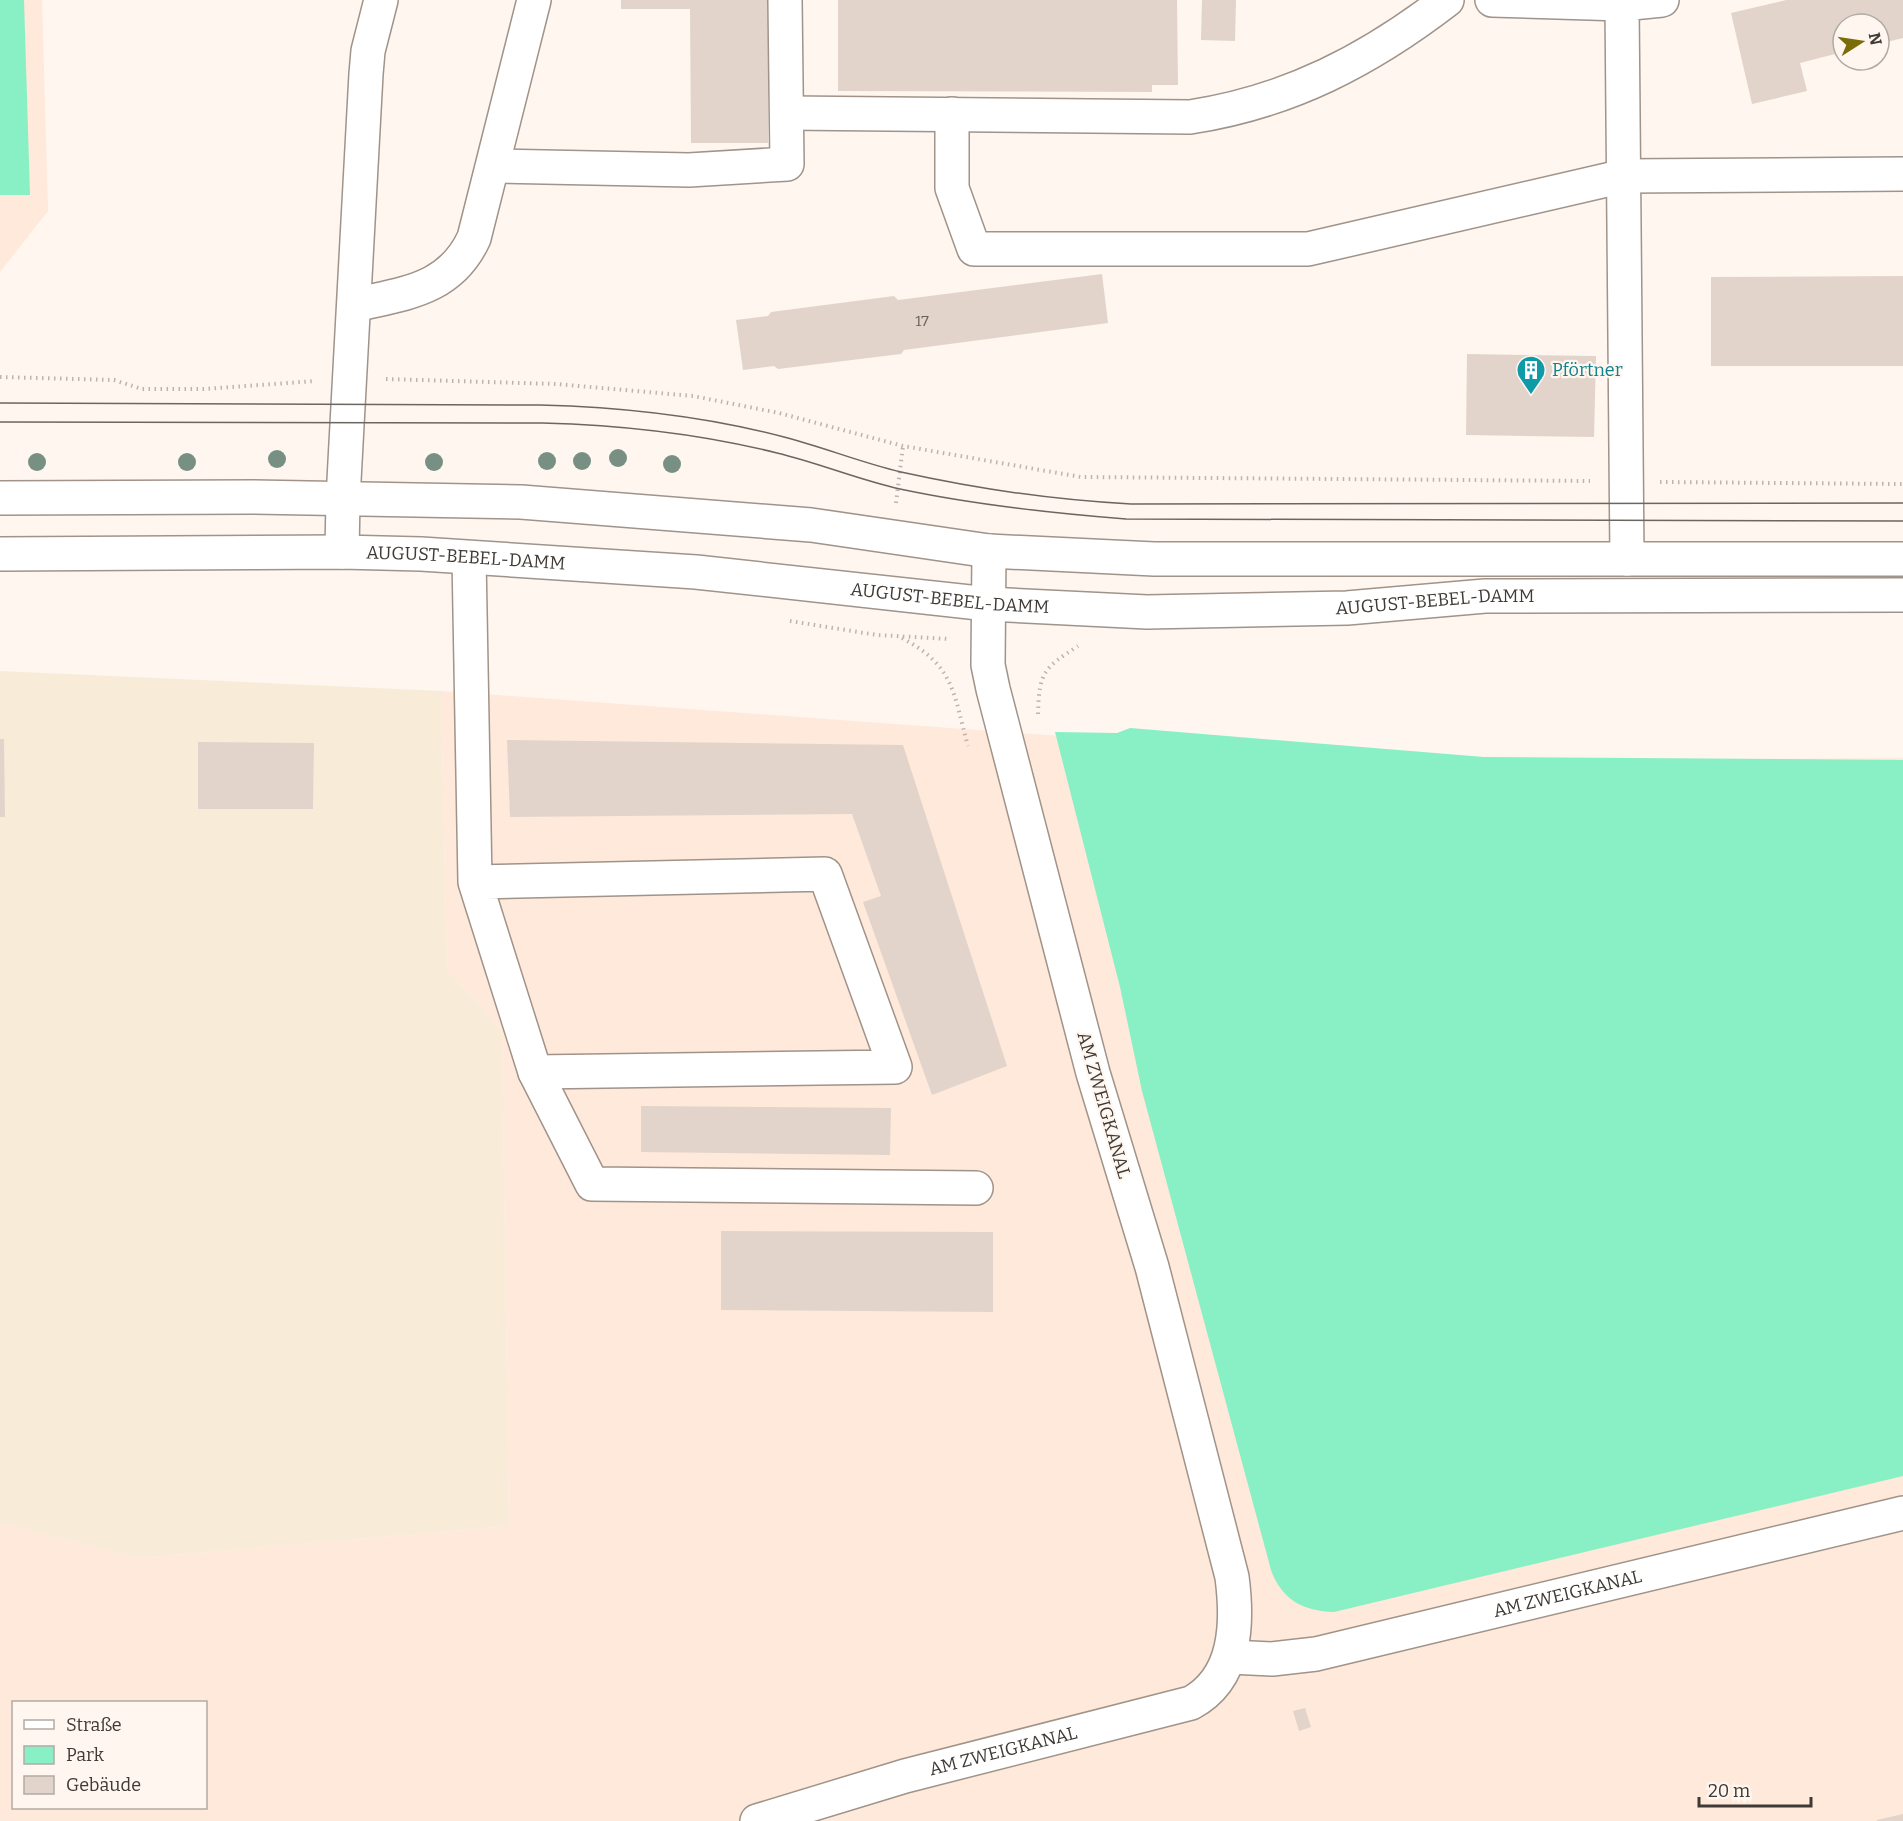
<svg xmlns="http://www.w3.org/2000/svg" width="1903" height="1821" font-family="Bitter,serif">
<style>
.commercial{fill:#f8ecd8}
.built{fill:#fee9da;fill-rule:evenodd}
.green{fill:#89efc4}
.building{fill:#e2d4ca}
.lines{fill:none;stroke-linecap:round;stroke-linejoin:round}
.minor-casing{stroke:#a09389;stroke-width:36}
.major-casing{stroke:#a09389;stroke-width:36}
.path{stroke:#bcb5af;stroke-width:4;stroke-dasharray:1.5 4.5;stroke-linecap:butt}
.minor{stroke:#fff;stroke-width:33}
.major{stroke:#fff;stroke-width:33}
.tram{stroke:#6c6660;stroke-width:1.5}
.tree{fill:#779083}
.labels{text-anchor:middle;stroke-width:4.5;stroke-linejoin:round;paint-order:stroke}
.number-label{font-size:15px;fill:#68605a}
.culture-label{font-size:18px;fill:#0d838f;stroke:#fef6ef;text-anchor:start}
.street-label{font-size:18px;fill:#3f3a35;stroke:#fef6ef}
</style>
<rect width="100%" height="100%" fill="#fef6ef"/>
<path class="commercial" d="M0,671l441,20 6,278 55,62 7,495 -370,32 -139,-35z"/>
<path class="built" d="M0,0h42l6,211 -48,61z
M441,691l964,70 498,-3v1063h-1903v-298l139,35 370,-32 -7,-495 -55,-62zM14,1702h192v106h-192z"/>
<path class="green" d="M0,0h24l6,195h-30z
M1130,728l354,29 419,3v716l-569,136c-31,-1 -52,-12 -63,-42l-129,-479 -22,-104 -65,-255 62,1z"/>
<path class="building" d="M621,0h147v143h-77l-1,-134h-69z
M838,0h339l1,85h-26v7l-314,-1z
M1202,0h34l-1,41 -34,-1z
M1786,0h117v38l-24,6v-20h-36v28l-43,11 7,28 -55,13 -21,-91z
M1102,274l6,49 -204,27 -3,4 -123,15 -4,-3 -31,4 -7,-50 32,-4 3,-4 123,-16 4,4z
M1903,276v90h-192v-89z
M1467,354l129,2 -2,81 -128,-2z
M0,739h4l1,78h-5z
M507,740l396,5 104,321 -75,29 -69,-193 18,-6 -29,-82 -342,3z
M198,742l116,1 -1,66h-115z
M641,1106l250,2 -1,47 -249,-3z
M721,1231l272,1v80l-272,-2z
M1305,1708l6,19 -12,4 -6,-20z
M1903,1814v7h-26v-1z"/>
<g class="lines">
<g class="minor-casing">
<g id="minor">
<path d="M1492,0l130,4"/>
<path d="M787,113l403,4c99,-15 179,-57 257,-117"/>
<path d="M952,114v74l22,61h334l316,-73 279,-2"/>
<path d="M493,166l196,4 98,-6 -2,-164"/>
<path d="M355,305c50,-12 95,-15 119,-67l60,-238"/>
<path d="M342,552l1,-53 23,-425 2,-23 13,-51"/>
<path d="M469,558l6,324 350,-8 70,193 -360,5 -60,-190"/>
<path d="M1627,559l-5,-555 40,-4"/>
<path d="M535,1072l57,112 384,4"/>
<path id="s1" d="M1230,1657l42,2 44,-5 587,-141"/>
<path id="s2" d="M757,1821l148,-45 286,-73c46,-25 47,-80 41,-126l-80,-310 -59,-194 -100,-384 -5,-24 1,-114"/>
</g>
</g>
<g class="major-casing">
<g id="major">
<path d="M0,498l252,-1 269,5 290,23 178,26 165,8h749"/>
<path id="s3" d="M0,554l342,-2 79,2 275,18 292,32 159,8 200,-4 138,-12 418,-1"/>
</g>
</g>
<path class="path" d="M0,377l114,3 28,9h62l111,-8
M386,379l170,5 137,12 86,17 124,33 178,31 509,4
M1660,482l243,2
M896,503l7,-57
M790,621l87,14 72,4
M902,638c53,28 51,55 66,108
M1038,714c1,-42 6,-46 40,-68"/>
<use href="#minor" class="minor"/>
<use href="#major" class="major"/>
<path class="tram" d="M0,403l540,2c82,2 164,11 244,32 39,10 78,26 117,35 77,17 152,28 230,32l772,-1
M0,422l542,1c80,2 159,11 235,30 42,10 82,27 123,36 75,16 150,24 226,30l777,2"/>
</g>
<g class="tree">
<circle cx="618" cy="458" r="9"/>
<circle cx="277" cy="459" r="9"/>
<circle cx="547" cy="461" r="9"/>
<circle cx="582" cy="461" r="9"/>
<circle cx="37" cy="462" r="9"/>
<circle cx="187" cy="462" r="9"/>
<circle cx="434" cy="462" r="9"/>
<circle cx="672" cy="464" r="9"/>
</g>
<defs>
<g id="building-pin" transform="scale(1.5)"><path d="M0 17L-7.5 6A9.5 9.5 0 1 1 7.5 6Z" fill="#0f9aa8" stroke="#fef6ef"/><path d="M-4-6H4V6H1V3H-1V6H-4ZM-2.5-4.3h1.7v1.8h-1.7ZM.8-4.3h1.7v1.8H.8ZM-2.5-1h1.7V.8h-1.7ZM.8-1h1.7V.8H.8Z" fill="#fff"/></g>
</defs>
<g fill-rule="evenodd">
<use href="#building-pin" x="1531" y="370"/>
</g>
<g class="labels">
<g class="number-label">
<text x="922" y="326">17</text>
</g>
<g class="culture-label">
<text x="1552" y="376">Pförtner</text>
</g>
<g class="street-label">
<text dy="6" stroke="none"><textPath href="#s3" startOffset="466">AUGUST-BEBEL-DAMM</textPath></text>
<text dy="6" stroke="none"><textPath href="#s3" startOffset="952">AUGUST-BEBEL-DAMM</textPath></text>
<text dy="6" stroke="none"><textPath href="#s3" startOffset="1438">AUGUST-BEBEL-DAMM</textPath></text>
<text transform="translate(1104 1105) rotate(74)" y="6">AM ZWEIGKANAL</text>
<text dy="6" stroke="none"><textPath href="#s1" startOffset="345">AM ZWEIGKANAL</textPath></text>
<text dy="6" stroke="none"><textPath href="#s2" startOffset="256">AM ZWEIGKANAL</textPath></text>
</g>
</g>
<rect x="12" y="1701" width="195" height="108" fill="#fef6ef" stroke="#b2aba5" stroke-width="1.5"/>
<rect x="24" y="1720" width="30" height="9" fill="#ffffff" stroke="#b2aba5" stroke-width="1.5"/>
<text x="66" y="1731" font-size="18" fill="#3f3a35">Straße</text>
<rect x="24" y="1746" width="30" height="18" fill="#89efc4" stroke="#b2aba5" stroke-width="1.5"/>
<text x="66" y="1761" font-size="18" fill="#3f3a35">Park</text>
<rect x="24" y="1776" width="30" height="18" fill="#e2d4ca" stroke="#b2aba5" stroke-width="1.5"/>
<text x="66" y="1791" font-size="18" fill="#3f3a35">Gebäude</text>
<g transform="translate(1861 42) rotate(78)"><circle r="28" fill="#fef6ef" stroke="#b2aba5" stroke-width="1.5"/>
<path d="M0-4.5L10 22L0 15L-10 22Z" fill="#7a6d07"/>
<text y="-9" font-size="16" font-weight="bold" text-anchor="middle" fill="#3f3a35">N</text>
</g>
<path d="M1699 1797v9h112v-9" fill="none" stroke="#3f3a35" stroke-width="3"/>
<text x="1708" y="1797" font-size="18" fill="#3f3a35" stroke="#fef6ef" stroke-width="4.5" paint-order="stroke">20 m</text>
</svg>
